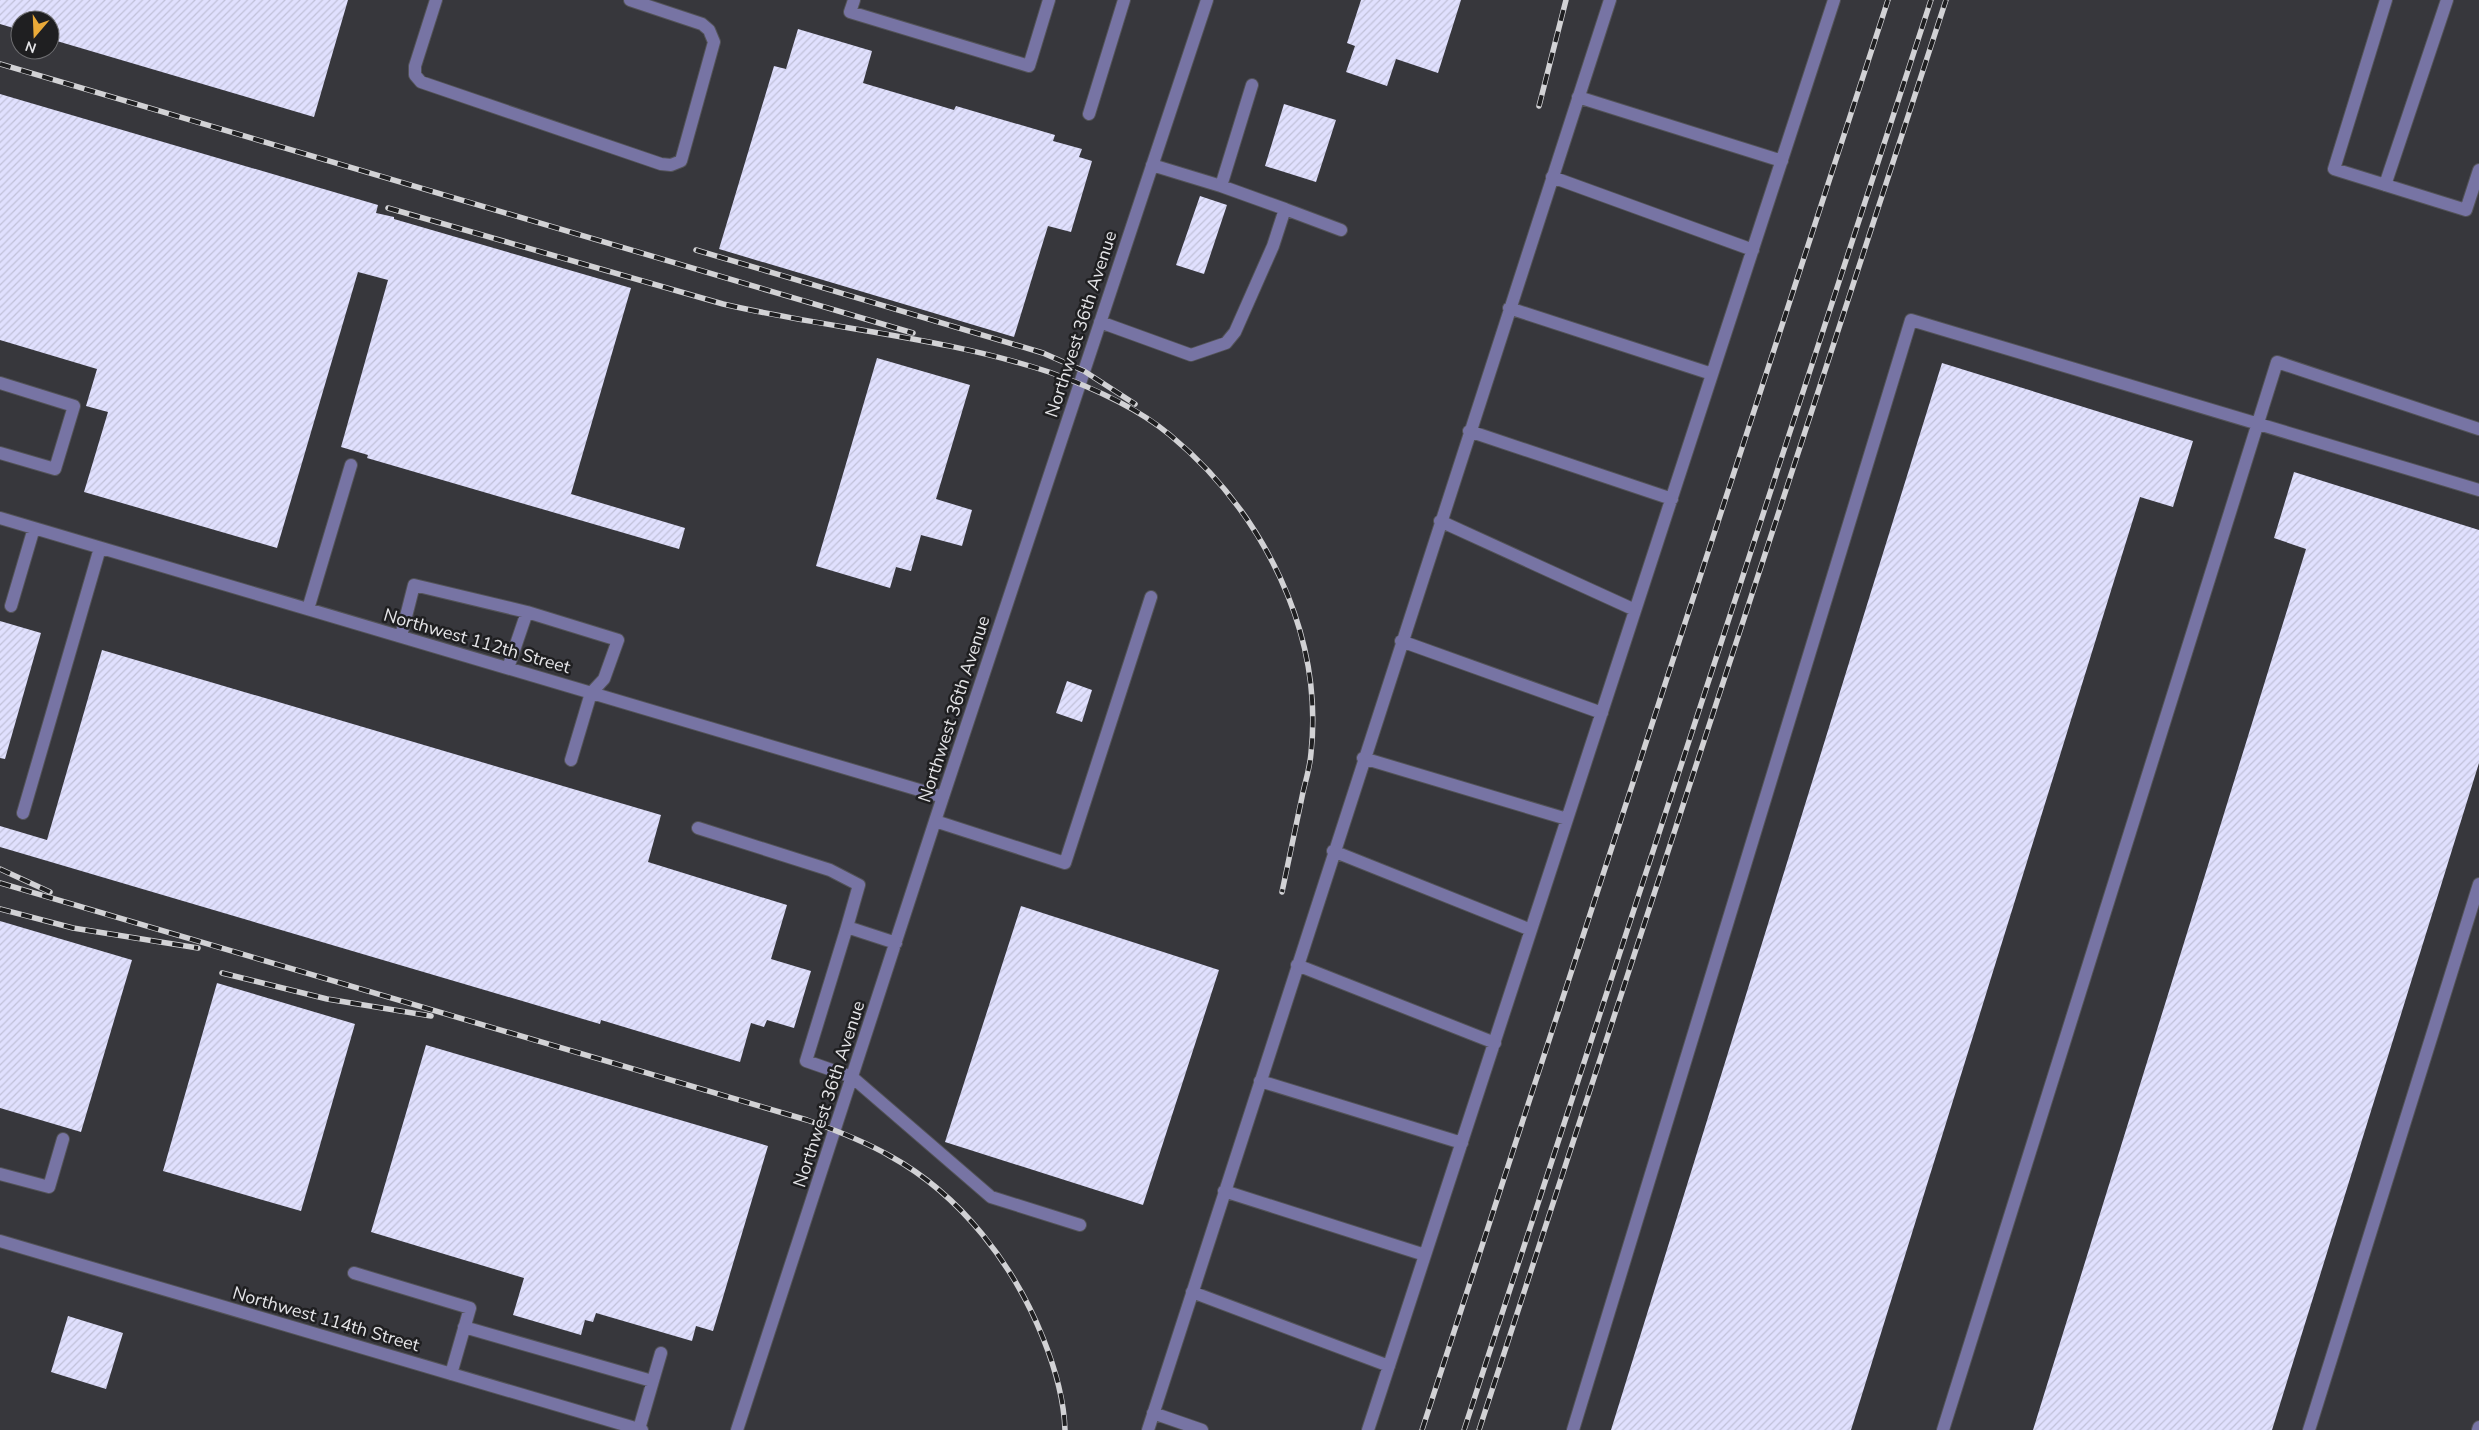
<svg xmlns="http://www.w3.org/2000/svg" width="2479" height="1430" font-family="'Nunito Sans',sans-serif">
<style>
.building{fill:url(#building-hatch)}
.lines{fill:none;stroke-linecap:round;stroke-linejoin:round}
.minor-casing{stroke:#535358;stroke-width:14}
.minor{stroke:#7774a4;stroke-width:12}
.rail-casing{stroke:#d2d2d5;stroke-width:5.5}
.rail{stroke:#1f1f21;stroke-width:4;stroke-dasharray:11;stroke-linecap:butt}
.labels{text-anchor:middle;stroke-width:5;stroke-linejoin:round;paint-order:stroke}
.street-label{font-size:18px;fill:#e5e5e8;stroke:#1f1f21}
</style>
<defs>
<pattern id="building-hatch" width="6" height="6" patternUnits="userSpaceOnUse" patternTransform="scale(1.25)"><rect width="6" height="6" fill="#e0e0fe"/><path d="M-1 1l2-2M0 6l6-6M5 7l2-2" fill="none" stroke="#c1c1d9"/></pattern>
</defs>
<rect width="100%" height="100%" fill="#37373c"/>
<path class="building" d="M0,0h348l-34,117 -264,-78v-19h-30v10l-20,-6z
M1361,0h100l-23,73 -42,-14 -9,27 -41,-14 9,-26 -8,-3z
M798,29l74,22 -9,32 91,27 2,-4 99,29 -2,6 29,8 -3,8 13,4 -21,71 -23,-6 -34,111 -295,-88 55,-183 12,3z
M0,94l378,111 -2,8 18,4v2l237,69 -60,206 114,34 -6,21 -312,-91 1,-3 -27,-8 47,-167 -30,-8 -81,276 -193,-56 24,-80 -22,-6 11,-37 -97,-29z
M1284,104l52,16 -20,62 -51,-16z
M1200,196l27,9 -23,69 -28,-9z
M877,358l93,27 -34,114 36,11 -10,36 -41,-11 -10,36 -15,-4 -6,21 -74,-22z
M1942,363l251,78 -20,66 -33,-10 -289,933h-240z
M2294,472l185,58v233l-207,667h-239l273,-881 -32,-11z
M0,621l41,12 -36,126 -5,-1z
M102,650l559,165 -13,47 139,43 -16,54 40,12 -17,57 -27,-8 -3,7 -13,-4 -11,39 -139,-42 -1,4 -600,-177v-21l47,14z
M1067,681l25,9 -10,32 -26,-9z
M1021,906l198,64 -76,235 -198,-63z
M0,921l132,39 -51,172 -81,-24z
M217,983l138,41 -54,187 -138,-40z
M426,1045l342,101 -55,185 -17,-5 -4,15 -96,-28 -3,9 -8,-2 -4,15 -68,-20 11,-37 -153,-46z
M68,1316l55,17 -17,56 -55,-17z"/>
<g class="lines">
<g class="minor-casing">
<path id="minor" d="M436,0l-21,66v9l6,7 240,82 10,1 10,-4 33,-119 -5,-12 -7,-6 -72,-24
M854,0l-4,12 179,54 20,-66
M2386,0l-52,169 132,41 13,-40
M1578,97l204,64
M1089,114l35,-114
M1152,165l69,21 31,-101
M1552,177l201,73
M2385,185l62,-185
M1285,209l56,21
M1509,308l203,66
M1100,322l91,33 35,-12 9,-11 38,-86 12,-37 -64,-23
M0,383l74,23 -19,63 -55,-16
M1469,431l203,68
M0,518l943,279
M1440,521l195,89
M11,606l23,-78
M308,609l43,-144
M401,636l13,-51 113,27
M1401,641l201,72
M508,668l19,-56 91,28 -14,39 -13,14 -20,67
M1363,758l204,61
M23,813l77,-265
M935,821l130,42 86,-266
M698,828l132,42 29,15 -12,42 49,16
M1333,851l198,79
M847,927l-41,134 46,16 139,120 89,28
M1297,965l198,78
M1260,1081l202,62
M0,1174l49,13 14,-48
M1224,1191l201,64
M0,1241l642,189
M354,1273l116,35 -19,66
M1192,1292l197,74
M464,1327l188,54
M1153,1413l49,17
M639,1429l22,-76
M737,1430l198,-609 272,-821
M1148,1430l462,-1430
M1368,1430l466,-1430
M1573,1430l338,-1110 568,170
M1943,1430l334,-1068 202,67
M2309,1430l170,-546
M2478,1430l1,-3"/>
</g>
<use href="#minor" class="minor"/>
<g class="rail-casing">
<path id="rail" d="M0,64l913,269
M1539,106l27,-106
M388,208l335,96c108,25 220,33 326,68 42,15 86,34 121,63 92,76 154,197 141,318 -1,15 -6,29 -9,44 -7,32 -13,63 -20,95
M696,250l347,103 41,18 51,33
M0,869l50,23
M0,883l807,237c28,10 57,21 83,36 71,39 124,109 153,182 12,30 21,60 22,92
M0,909l73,19 125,20
M222,973l105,26 104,17
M1422,1430l466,-1430
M1464,1430l467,-1430
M1479,1430l467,-1430"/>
</g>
<use href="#rail" class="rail"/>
</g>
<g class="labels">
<g class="street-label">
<text transform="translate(1081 324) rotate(-72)" y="6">Northwest 36th Avenue</text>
<text transform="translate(477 641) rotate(16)" y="6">Northwest 112th Street</text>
<text transform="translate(954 709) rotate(-72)" y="6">Northwest 36th Avenue</text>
<text transform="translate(829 1094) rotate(-72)" y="6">Northwest 36th Avenue</text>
<text transform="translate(326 1319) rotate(16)" y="6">Northwest 114th Street</text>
</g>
</g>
<g transform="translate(35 35) rotate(199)"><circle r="24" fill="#1f1f21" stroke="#6e6e71"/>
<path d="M0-4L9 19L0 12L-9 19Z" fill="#eaaa39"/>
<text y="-8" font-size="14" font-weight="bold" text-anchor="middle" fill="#e5e5e8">N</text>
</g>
</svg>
